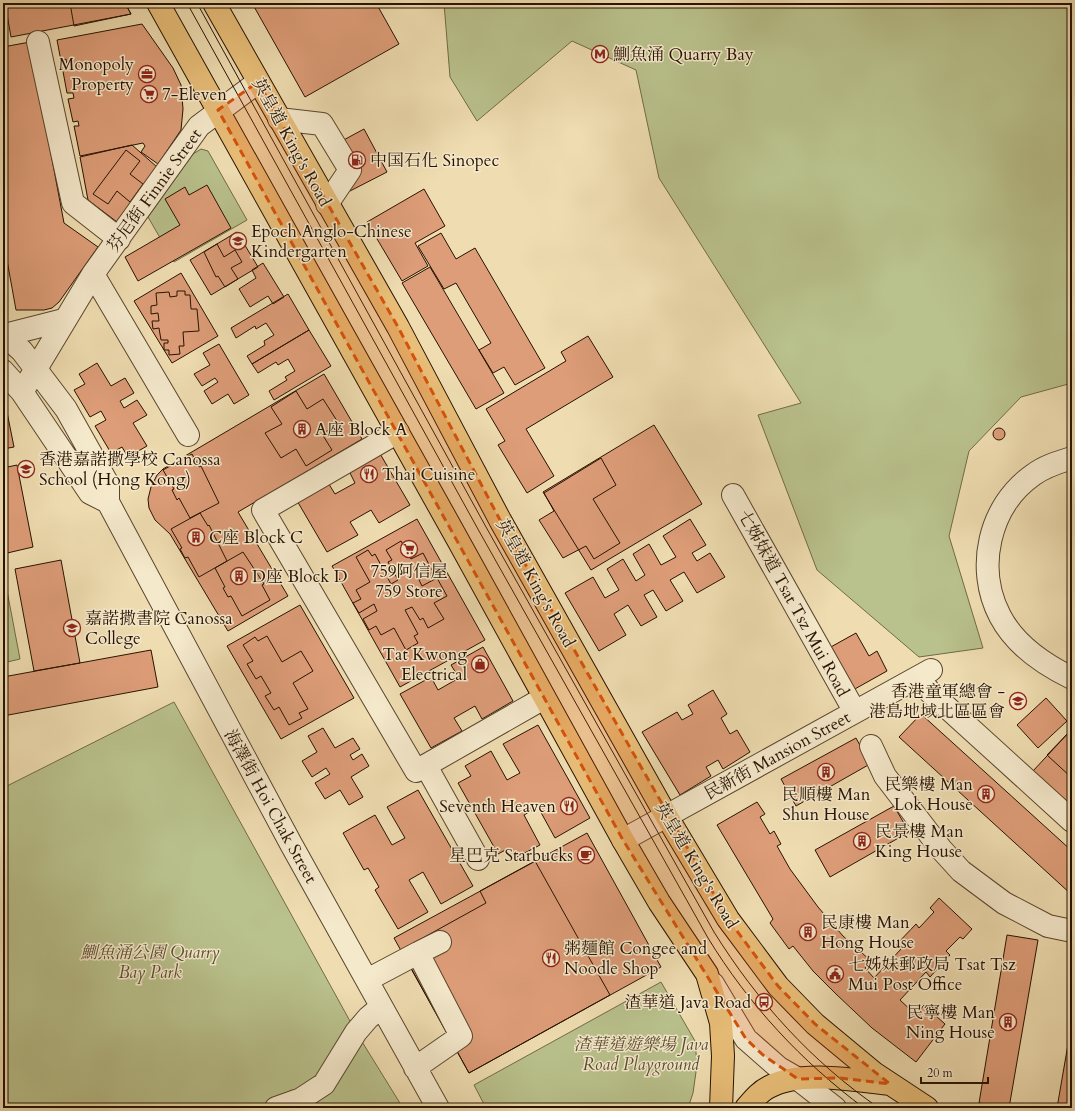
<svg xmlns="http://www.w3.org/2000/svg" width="1075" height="1111" font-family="Cardo,'Noto Serif TC',serif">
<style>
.green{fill:#b9c18c;stroke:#706a46}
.building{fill:#dd9d78;stroke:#271200}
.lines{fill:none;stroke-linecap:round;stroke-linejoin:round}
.minor-casing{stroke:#59452c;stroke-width:24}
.major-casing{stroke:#271200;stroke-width:24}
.minor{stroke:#f5e9cc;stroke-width:22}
.major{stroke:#e8be78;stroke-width:22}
.tram{stroke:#271200;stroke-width:1}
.marked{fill:#d5520b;fill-opacity:0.2;stroke:#d5520b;stroke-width:3;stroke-dasharray:8 5;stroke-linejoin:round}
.labels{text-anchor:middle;stroke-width:3;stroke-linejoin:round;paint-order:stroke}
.poi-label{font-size:17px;fill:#271200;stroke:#f5e9cc;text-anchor:start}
.street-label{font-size:17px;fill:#271200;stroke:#f5e9cc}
.park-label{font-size:17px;font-style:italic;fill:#5a4f31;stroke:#f5e9cc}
</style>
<rect width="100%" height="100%" fill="#efddb1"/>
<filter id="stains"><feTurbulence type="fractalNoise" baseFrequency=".005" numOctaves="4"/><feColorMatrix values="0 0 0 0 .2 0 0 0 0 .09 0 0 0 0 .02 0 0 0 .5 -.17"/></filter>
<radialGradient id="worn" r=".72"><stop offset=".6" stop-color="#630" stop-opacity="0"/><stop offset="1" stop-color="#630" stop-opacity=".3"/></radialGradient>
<path class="green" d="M444,3h628v380l-51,14 -52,54 -20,85 34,112 -64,9 -102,-87 -59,-155 43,-12 -142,-225 -23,-108 -64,-29 -95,80 -27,-44z
M201,149l7,2 39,69 -73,42 -26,-45 45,-63z
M5,580l15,79 -17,4v-82z
M174,702l182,330 47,76h-400v-320z
M661,982l34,59 2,24 -4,28 -5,15h-202l-12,-23z"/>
<path class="building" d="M5,3h120l6,11 -120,23z
M70,3h55l6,11 -57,12z
M252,3h124l23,41 -94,53z
M142,24l31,44 8,17 2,24 -2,21 -23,34 -17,-12 4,-6 -2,-3 -63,13 -6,-30h5l-1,-5 -5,1 -5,-23 6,-1 -1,-5h-6l-5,-27 5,-1 -1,-6 -5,2 -4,-21z
M30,42l34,181 34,24 -39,55 -7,6 -8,2h-28l-13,-72v-191z
M364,129l23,43 -37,19 -23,-42z
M132,145l25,22 -40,55 -29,-22 -8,-43z
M126,150l14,11 -10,13 13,10 -13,18 -13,-11 -9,13 -15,-10z
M207,185l24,43 -93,53 -13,-24 55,-32 -15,-26 20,-12 4,8z
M424,189l21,37 -30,17 13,23 -26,15 -35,-59z
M237,232l21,35 -47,28 -21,-35z
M441,233l15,26 19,-11 70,120 -30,17 -11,-18 -11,6 -14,-23 12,-7 -35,-60 -12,6 -26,-43z
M217,244l7,13 11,-7 7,12 -11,6 7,11 -13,8 -7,-11 -2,1 -12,-25z
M263,263l21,34 -11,7 -5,-8 -18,11 -11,-18 17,-11 -4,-8z
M430,267l74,126 -28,16 -74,-126z
M181,273l37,63 -46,27 -38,-62z
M177,291h8v4h5l1,14h6l2,22 -16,1 1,14h-5l1,8 -11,1v-5h-5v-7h4v-3h-7l-2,-12 -6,1 -1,-8h7l-1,-8 -7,1v-8l6,-1 -1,-12 13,-1 1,5 7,-1z
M288,294l21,36 -57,34 -5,-8 18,-11 -1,-4 10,-6 -8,-12 -10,6 -1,-3 -19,12 -5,-10z
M309,330l22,36 -57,34 -5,-9 18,-11 -2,-3 10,-6 -7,-12 -10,6 -2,-3 -18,11 -6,-9z
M588,336l25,41 -87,52 28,47 -27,17 -29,-48 7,-4 -19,-32 80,-48 -5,-9z
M219,344l30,51 -15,9 -6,-10 -16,10 -8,-13 14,-9 -3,-4 -13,8 -8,-12 16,-9 -7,-12z
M97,363l14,23 14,-8 9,15 -14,8 4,7 13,-8 10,15 -14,8 14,23 -19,11 -6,-10 -11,6 -16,-27 11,-6 -5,-9 -11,6 -16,-27 11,-6 -6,-10z
M324,374l38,65 -124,73 50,84 -60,35 -58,-97 -15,-14 -6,-12 -1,-9 3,-12 6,-12 6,-6z
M296,391l11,18 16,-10 16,25 -17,10 10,16 -26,16 -10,-17 -15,9 -16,-25 17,-9 -11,-17z
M3,402h2l9,45 -11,2z
M654,425l48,79 -111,66 -48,-78z
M993 434a6 6 0 1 1 12 0a6 6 0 1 1-12 0Z
M379,452l31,53 -31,18 -8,-13 -21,12 8,13 -31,17 -31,-53 31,-18 8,13 20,-11 -7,-14z
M192,454l7,13 2,-1 18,37 -29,15 -11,-20 -2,2 -5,-10 2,-1 -11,-19z
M601,458l15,27 -23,14 27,44 -26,16 -8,-13 -23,12 -24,-38 15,-9 -10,-18z
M17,465l16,82 -30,7v-86z
M200,513l8,13 1,-1 18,36 -28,16 -11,-20 -3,1 -5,-9 2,-1 -11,-19z
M417,519l68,121 -85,47 -68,-121z
M690,519l16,26 -14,8 5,8 13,-8 15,24 -28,16 -13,-21 -14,8 13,21 -17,10 -13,-21 -9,5 13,22 -16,9 -13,-21 -14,9 12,21 -27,16 -34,-58 28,-16 12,21 14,-8 -12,-21 16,-10 13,22 9,-6 -12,-21 16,-10 12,21 15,-8 -13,-21z
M401,541l10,18 12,-6 10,19 -14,8 3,6 15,-8 10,18 -13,7 10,16 -16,9 -5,-10 -3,2 -8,-13 -7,3 13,24 -4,2 4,7 -12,7 -12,-22 -13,7 -5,-9 -7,4 -6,-11 14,-8 -3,-7 -15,9 -6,-10 8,-4 -5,-9 14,-8 -14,-25 12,-7 4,6 3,-2 16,30 7,-4 -10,-18 4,-2 -6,-10z
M243,552l21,32 -2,1 8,15 -28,16 -11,-20 -3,1 -5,-9 2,-1 -10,-19z
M61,560l19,103 -46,8 -19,-102z
M300,605l54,93 -73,41 -54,-93z
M856,633l13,23 8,-5 10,20 -34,19 -24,-42z
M267,636l15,26 19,-11 12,20 -20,12 15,26 -9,4 3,5 -13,7 -10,-18 -5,3 -9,-14 6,-3 -10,-17 -5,3 -9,-15 6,-3 -10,-16 12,-8 3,4z
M483,647l30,54 -31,18 -7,-13 -21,12 8,13 -31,17 -31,-54 31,-17 7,13 21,-12 -8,-13z
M151,650l7,37 -155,29v-39z
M713,690l14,24 -6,4 9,16 7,-4 13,22 -27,17 -5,-9 -12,7 5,9 -31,19 -38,-63 35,-20 5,8 11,-6 -5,-9z
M1046,698l21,23 -29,27 -21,-23z
M921,714l151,137v44l-173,-158z
M538,725l52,93 -35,20 -17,-31 -14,8 16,30 -25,13 -6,-10 -11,6 -40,-71 13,-7 -6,-10 26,-15 16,29 13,-7 -17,-29z
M323,728l12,20 18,-10 7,11 -10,6 3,5 9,-6 7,12 -18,11 12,20 -14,8 -9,-15 -15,9 -10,-16 15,-9 -4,-6 -14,9 -10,-16 15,-9 -9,-16z
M1072,729v77l-39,-35z
M1072,729v49l-25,-23z
M856,738l14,26 -74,42 -15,-27z
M418,790l55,96 -32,18 -18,-32 -14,8 19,32 -30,17 -23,-39 4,-3 -11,-19 -4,2 -21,-37 32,-18 17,30 13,-7 -18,-31z
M757,802l8,12 -5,3 10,17 4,-3 7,13 -4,2 13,23 28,38 25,29 28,25 -6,7 9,10 27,-29 -5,-4 20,-21 3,4 15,-16 -4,-4 9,-10 33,31 -9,10 -3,-2 -14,14 4,4 -20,22 -4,-5 -26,28 16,15 8,-10 21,19 -29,38 -44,-34 -36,-34 -23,-23 -20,-25 -4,3 -19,-26 3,-4 -56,-94z
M894,806l15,26 -79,45 -15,-27z
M587,833l74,134 -192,106 -75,-135z
M535,861l75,134 -141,78 -68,-123 85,-47 -6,-12z
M1007,935l31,5 -29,168 -30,-5z
M1072,1021v87h-15z"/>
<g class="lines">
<g class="minor-casing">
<path id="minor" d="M38,42l35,161 46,36
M279,119l43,5 28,46 -23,34
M93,274l95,161
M3,334l19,17 44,58 42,75v18l183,342 147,264
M5,335l59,-15
M3,371l19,21 68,101 18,9
M22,392l71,-118 106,-148 59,-44
M398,432l-135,78 153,261 128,-73
M1072,458c-13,4 -27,8 -39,17 -44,31 -58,93 -33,141 15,29 43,48 72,62
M733,495l122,217
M918,677l12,15 142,129
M871,746l14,30 56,73 20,22 43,32 44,23 24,5
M426,766l52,93
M623,840l308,-170
M418,953l22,-11
M367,980l51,-27 43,83 -46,32
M713,984l33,55 33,29 19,11 37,29
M276,1108l25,-9 23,-15 32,-52 12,-14 13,-11"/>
</g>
<g class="major-casing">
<path id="major" d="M158,3l301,539 164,298 36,62 48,72 14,49 2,33 -2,52
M214,3l184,324 102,193 167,297 61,102 50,67 37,38 59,49 53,35
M746,1108c7,-8 13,-16 23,-21 30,-17 86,-7 120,-3"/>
</g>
<use href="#minor" class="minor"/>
<use href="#major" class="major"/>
<path class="tram" d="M187,3l292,528 229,407c41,67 93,123 156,170
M197,3l289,524 228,405c43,69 98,130 165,176"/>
</g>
<path class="marked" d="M258,82l140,245 102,193 228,399 50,67 37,38 75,60 -50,-6 -42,1 -35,-24 -17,-16 -123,-199 -405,-730z"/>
<defs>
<g id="metro-ring" transform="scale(0.9)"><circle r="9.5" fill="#f5e9cc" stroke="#8f2418" stroke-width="1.5"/><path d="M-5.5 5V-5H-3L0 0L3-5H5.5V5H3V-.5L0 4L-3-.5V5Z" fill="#8f2418"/></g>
<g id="office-ring" transform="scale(0.9)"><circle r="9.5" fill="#f5e9cc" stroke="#8f2418" stroke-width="1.5"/><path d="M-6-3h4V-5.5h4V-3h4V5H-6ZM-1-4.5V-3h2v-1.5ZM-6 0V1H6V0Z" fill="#8f2418"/></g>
<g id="supermarket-ring" transform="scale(0.9)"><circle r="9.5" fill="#f5e9cc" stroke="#8f2418" stroke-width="1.5"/><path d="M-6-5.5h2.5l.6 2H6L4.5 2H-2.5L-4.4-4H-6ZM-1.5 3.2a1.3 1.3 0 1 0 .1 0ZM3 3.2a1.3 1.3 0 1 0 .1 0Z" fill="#8f2418"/></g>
<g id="fuel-ring" transform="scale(0.9)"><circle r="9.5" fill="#f5e9cc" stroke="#8f2418" stroke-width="1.5"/><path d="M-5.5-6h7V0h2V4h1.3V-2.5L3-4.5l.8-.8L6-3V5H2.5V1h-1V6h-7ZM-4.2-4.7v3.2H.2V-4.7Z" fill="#8f2418"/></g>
<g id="school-ring" transform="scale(0.9)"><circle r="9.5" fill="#f5e9cc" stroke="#8f2418" stroke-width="1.5"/><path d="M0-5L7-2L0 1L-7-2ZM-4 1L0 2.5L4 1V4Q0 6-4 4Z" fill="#8f2418"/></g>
<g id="building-ring" transform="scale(0.9)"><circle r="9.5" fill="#f5e9cc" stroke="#8f2418" stroke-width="1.5"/><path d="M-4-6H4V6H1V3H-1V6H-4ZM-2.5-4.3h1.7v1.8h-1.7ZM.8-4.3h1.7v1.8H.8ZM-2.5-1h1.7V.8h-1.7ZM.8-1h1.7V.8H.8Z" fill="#8f2418"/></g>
<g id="restaurant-ring" transform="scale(0.9)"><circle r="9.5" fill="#f5e9cc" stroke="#8f2418" stroke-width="1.5"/><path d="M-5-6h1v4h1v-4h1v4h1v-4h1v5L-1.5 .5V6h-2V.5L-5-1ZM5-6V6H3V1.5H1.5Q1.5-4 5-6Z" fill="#8f2418"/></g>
<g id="shop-ring" transform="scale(0.9)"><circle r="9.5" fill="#f5e9cc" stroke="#8f2418" stroke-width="1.5"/><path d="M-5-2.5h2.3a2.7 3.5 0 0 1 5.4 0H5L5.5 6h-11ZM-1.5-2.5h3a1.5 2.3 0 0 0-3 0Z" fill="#8f2418"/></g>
<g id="cafe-ring" transform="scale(0.9)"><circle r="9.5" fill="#f5e9cc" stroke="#8f2418" stroke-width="1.5"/><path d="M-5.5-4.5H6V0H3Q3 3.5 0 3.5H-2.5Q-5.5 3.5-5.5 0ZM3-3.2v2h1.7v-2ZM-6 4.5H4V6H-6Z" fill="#8f2418"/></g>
<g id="civic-ring" transform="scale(0.9)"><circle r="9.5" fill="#f5e9cc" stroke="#8f2418" stroke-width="1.5"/><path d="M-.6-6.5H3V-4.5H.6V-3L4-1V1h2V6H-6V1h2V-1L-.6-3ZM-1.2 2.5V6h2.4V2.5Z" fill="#8f2418"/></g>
<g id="bus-ring" transform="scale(0.9)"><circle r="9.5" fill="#f5e9cc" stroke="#8f2418" stroke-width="1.5"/><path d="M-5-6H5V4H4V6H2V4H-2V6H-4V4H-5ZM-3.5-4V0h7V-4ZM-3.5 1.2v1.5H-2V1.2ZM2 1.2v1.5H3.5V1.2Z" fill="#8f2418"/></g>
</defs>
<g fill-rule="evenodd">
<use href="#metro-ring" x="600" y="54"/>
<use href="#office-ring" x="147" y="74"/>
<use href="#supermarket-ring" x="149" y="94"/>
<use href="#fuel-ring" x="357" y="160"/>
<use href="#school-ring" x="238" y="241"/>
<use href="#building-ring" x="302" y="429"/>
<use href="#school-ring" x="26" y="469"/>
<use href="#restaurant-ring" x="369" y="474"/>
<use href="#building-ring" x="196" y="537"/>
<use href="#supermarket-ring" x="409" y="549"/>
<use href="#building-ring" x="239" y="576"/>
<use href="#school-ring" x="72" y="628"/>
<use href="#shop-ring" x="480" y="664"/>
<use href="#school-ring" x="1018" y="701"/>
<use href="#building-ring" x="826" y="772"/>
<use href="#building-ring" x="986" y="794"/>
<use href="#restaurant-ring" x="569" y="806"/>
<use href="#building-ring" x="862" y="841"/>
<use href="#cafe-ring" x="586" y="855"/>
<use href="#building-ring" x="808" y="932"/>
<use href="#restaurant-ring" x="551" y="958"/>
<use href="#civic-ring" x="835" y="974"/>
<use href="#bus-ring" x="764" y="1002"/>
<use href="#building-ring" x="1008" y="1022"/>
</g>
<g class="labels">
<g class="poi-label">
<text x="613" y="60">鰂魚涌 Quarry Bay</text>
<text x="134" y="70" text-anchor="end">Monopoly<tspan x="134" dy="20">Property</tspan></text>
<text x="162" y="100">7-Eleven</text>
<text x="370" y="166">中国石化 Sinopec</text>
<text x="251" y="237">Epoch Anglo-Chinese<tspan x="251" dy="20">Kindergarten</tspan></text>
<text x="315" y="435">A座 Block A</text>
<text x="39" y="465">香港嘉諾撒學校 Canossa<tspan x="39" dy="20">School (Hong Kong)</tspan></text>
<text x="382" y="480">Thai Cuisine</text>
<text x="209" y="543">C座 Block C</text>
<text x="409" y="577" text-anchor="middle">759阿信屋<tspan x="409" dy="20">759 Store</tspan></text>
<text x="252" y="582">D座 Block D</text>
<text x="85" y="624">嘉諾撒書院 Canossa<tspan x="85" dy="20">College</tspan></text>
<text x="467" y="660" text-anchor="end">Tat Kwong<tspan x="467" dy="20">Electrical</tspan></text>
<text x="1005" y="697" text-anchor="end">香港童軍總會 -<tspan x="1005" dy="20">港島地域北區區會</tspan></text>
<text x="973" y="790" text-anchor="end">民樂樓 Man<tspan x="973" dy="20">Lok House</tspan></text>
<text x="826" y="800" text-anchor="middle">民順樓 Man<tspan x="826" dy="20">Shun House</tspan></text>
<text x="556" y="812" text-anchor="end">Seventh Heaven</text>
<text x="875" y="837">民景樓 Man<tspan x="875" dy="20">King House</tspan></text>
<text x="573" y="861" text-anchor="end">星巴克 Starbucks</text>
<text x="821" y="928">民康樓 Man<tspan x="821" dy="20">Hong House</tspan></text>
<text x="564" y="954">粥麵館 Congee and<tspan x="564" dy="20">Noodle Shop</tspan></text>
<text x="848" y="970">七姊妹郵政局 Tsat Tsz<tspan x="848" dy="20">Mui Post Office</tspan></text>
<text x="751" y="1008" text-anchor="end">渣華道 Java Road</text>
<text x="995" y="1018" text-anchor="end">民寧樓 Man<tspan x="995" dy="20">Ning House</tspan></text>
</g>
<g class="street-label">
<text transform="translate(292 142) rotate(61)" y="6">英皇道 King's Road</text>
<text transform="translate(154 190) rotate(-54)" y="6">芬尼街 Finnie Street</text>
<text transform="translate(536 583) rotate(61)" y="6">英皇道 King's Road</text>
<text transform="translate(794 603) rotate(61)" y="6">七姊妹道 Tsat Tsz Mui Road</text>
<text transform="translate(777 755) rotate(-29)" y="6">民新街 Mansion Street</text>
<text transform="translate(271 806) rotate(61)" y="6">海澤街 Hoi Chak Street</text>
<text transform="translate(697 865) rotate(59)" y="6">英皇道 King's Road</text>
</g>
<g class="park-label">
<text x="150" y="958">鰂魚涌公園 Quarry<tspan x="150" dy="20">Bay Park</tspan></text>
<text x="641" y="1050">渣華道遊樂場 Java<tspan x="641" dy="20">Road Playground</tspan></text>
</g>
</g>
<rect width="1075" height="1111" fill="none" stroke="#efddb1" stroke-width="16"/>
<rect x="4" y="4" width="1067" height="1103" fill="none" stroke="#271200" stroke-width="2"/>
<rect x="8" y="8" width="1059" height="1095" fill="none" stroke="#271200"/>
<path d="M921 1077v6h67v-6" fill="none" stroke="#271200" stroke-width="2"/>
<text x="927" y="1077" font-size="12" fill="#271200" stroke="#f5e9cc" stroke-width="3" paint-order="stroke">20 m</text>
<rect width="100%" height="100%" filter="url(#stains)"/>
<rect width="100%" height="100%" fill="url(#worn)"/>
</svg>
